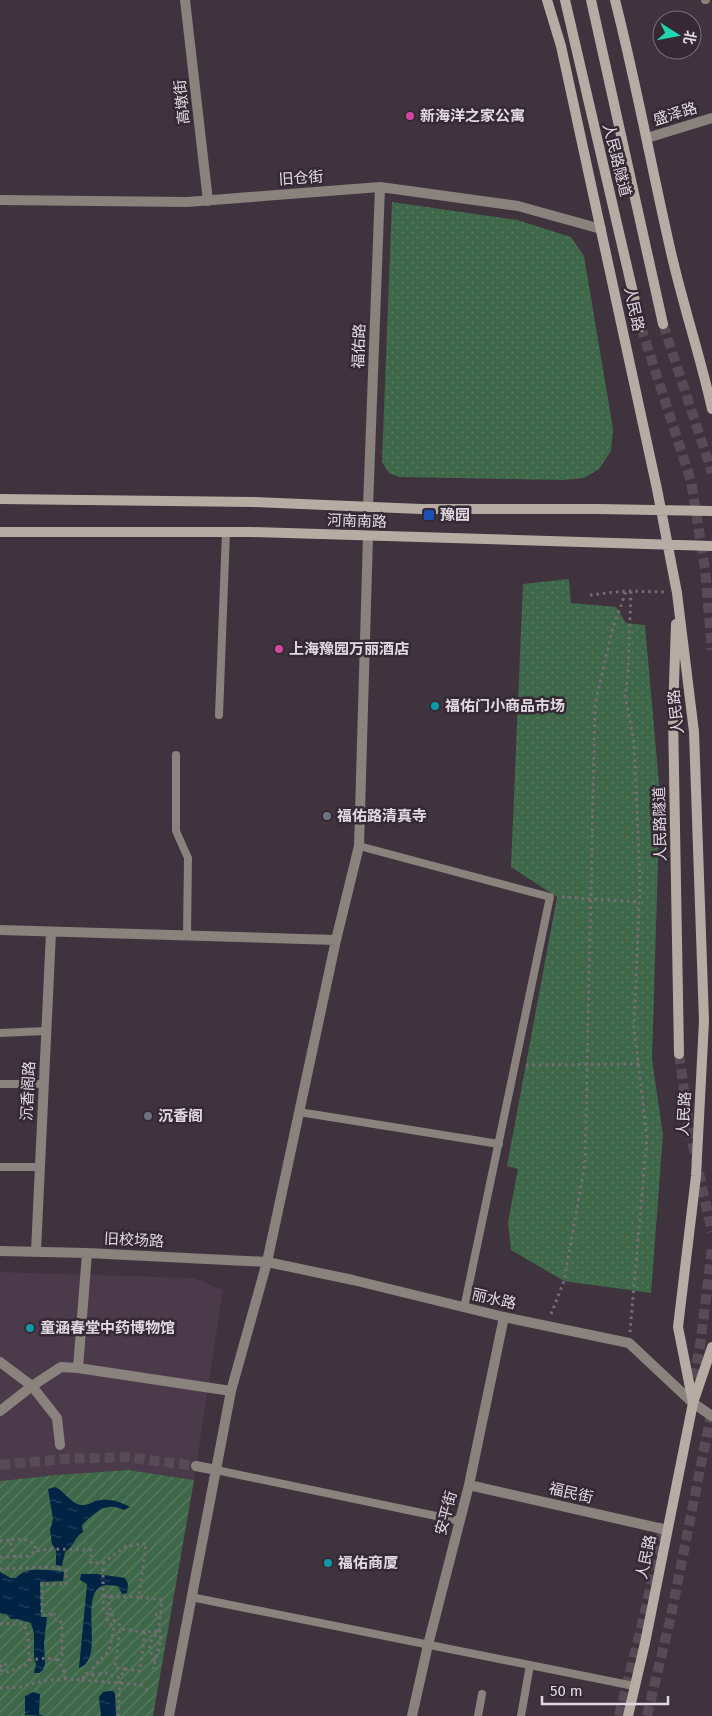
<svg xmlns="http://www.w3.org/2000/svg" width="712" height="1716" font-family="'Fira Sans','Noto Sans SC',sans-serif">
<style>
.built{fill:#4b3a4a}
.park{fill:url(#park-dots)}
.garden{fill:url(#garden-furrows)}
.water{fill:url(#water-ripples)}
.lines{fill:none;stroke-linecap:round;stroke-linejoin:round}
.street-tunnel{stroke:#574c56;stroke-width:10;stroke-dasharray:10 5;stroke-linecap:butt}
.secondary-tunnel{stroke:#574c56;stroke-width:10;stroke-dasharray:10 5;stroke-linecap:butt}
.path{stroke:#766c76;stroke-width:3;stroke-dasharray:2.5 4;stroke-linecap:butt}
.lane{stroke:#89827d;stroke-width:8}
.street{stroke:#89827d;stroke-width:10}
.secondary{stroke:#b7aca3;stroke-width:10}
.hotel-dot{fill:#d1479c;stroke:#352934;stroke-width:2}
.transit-dot{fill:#1a4fb4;stroke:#352934;stroke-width:2}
.culture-dot{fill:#0f9aa8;stroke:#352934;stroke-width:2}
.worship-dot{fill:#6b7280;stroke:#352934;stroke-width:2}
.labels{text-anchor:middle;stroke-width:5;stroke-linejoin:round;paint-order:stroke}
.street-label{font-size:15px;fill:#e1d9e1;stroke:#352934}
.poi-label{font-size:15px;font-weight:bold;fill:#e1d9e1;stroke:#352934;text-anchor:start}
</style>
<defs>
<pattern id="park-dots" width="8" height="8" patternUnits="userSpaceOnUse" patternTransform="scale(1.25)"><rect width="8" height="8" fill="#3f6749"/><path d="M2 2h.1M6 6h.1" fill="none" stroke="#5a7c63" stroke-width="1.8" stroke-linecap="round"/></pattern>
<pattern id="garden-furrows" width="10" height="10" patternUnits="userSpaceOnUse" patternTransform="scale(1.25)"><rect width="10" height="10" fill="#3f6749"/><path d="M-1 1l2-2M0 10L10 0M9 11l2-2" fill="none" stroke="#5a7c63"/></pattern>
<pattern id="water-ripples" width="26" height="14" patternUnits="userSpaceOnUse" patternTransform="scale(1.25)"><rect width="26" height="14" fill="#022444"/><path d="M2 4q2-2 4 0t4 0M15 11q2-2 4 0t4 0" fill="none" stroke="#27435f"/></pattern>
</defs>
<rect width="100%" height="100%" fill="#3f333e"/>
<path class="built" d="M0,1272l194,6 29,12 -29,190 -66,-10 -72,5 -56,6z"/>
<path class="park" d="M392,202l125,18 54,17 13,19 29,173 -2,22 -12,18 -15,9 -21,2 -164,-3 -10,-4 -7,-11z
M569,579l2,24 45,4 10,16 19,2 15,170 -8,264 11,76 -12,158 -87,-12 -53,-31 -3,-28 10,-53 -11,-3 50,-269 -46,-30 12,-283z"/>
<path class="garden" d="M128,1470l66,10 -41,236h-153v-235l56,-6z"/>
<path class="water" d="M55,1487c10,4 17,19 29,18 4,0 8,-3 11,-4 14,-3 23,0 35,6l-6,3c-19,-9 -29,3 -42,15l1,7c-9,5 -8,14 -18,20l-3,14 -6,-1v-15l-4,-6 -2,-14 3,-11 -5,-30z
M54,1570l10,2 -1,9 -23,1 1,35h6l-3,26 1,21 -2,6 -4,3h-5l2,-9 -2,-6v-25l-3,-10 -14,-4h-6l-4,-4 -7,-2v-41l11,6h5c12,-12 22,-7 38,-8z
M81,1574h16l28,4 3,6 -1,9 -5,1 -4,-8c-5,0 -11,-2 -16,0 -24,10 4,74 -23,82l8,-84 -7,-4z
M109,1691h4l2,3 1,22h-15l-2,-19 4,-5z
M33,1692l7,2 -1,20 4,2 -18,-1v-19z"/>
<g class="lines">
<path class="street-tunnel" d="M0,1465l62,-6 65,-2 69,9"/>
<path class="secondary-tunnel" d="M663,324l49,149
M641,327l50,154 14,88 7,81
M679,1054l11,78 22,100
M691,1393l9,-47 12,-98
M619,1716l26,-104 19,-89
M647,1716l24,-100 41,-207"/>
<path class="path" d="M590,595l36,-4
M562,897l77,5
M526,1065l113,-1
M551,1314l13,-33 21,-117 10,-459 17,-74 14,-40 39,1
M630,1332l17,-195 -13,-109 6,-147 -6,-139 -9,-46 3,-20 3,-86
M0,1541l10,-1 2,12 4,5
M0,1557l28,-1 7,-5v-6c-8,-7 -14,-6 -25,-5
M103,1563l22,-16 21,-4 -7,54 23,3 -3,26 2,14 -8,29
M0,1569l49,-2 17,3v14h-24v31h12
M104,1596l35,1
M110,1596l-2,11 4,4v8l8,6v4
M54,1613v6l6,1 2,6v29l-4,5 6,10 1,9
M155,1614l5,1
M0,1624l20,-1 5,4 3,9 1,24 -4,6 -18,6 -7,-2
M29,1660l18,-2 11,2
M155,1660c-8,-12 -7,-19 4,-28
M0,1666h6l-1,-4
M125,1669l15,2 5,-39
M92,1675l14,-2 14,5 5,-9 -10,-1 5,-39 25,3 15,-1
M82,1680l59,5 5,4 1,5
M0,1688l21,-1 21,-6 23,-2 17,1 3,-7 7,2 2,-9 15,-15 5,-24 -7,-5 1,-8 -5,-5v-46h-12v-13l-38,-1 -18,2
M118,1716l2,-38"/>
<path class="lane" d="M705,0h1
M219,715l7,-183
M176,755v76l12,27 -1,78
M359,846l191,51 -86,411
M0,1033l46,-2
M0,1084h44
M299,1112l200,32
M0,1167h40
M216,1470l244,51
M191,1597l443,89
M478,1716l4,-22
M521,1716l9,-51"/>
<path class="street" d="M185,0l23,201
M647,138l65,-20
M0,200l187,2 193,-15 138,19 83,23
M368,507l12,-320
M0,930l336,10
M0,1251l87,2 180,9 86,18 151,37 125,26 64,60 19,13
M36,1251l15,-319
M0,1362l32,24 29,-19 17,1 153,23
M78,1368l9,-115
M0,1411l32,-25 25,32 3,27
M196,1466l20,4
M469,1485l198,45
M169,1716l62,-325 36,-129 69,-322 23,-94 9,-310
M412,1716l16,-71 41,-160 35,-168"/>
<path class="secondary" d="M547,0l14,46 96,443 20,104 17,139 10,289 -8,155 -18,151 15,76
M565,0l76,327
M591,0l72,324
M615,0c21,82 36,165 55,248 12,54 30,107 42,161
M0,499l253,3 168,7h177l114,2
M0,532h251l461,14
M676,624l-3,90 6,340
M628,1716l17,-73 48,-240 19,-56"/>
</g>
<g class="hotel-dot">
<circle cx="410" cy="116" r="5"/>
<circle cx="279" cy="649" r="5"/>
</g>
<rect class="transit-dot" x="423" y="509" width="12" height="12" rx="2.5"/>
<g class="culture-dot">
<circle cx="435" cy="706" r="5"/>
<circle cx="30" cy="1328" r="5"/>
<circle cx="328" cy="1563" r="5"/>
</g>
<g class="worship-dot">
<circle cx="327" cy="816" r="5"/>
<circle cx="148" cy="1116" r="5"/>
</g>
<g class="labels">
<g class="street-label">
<text transform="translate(182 102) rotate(-96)" y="5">高墩街</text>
<text transform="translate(675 114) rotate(-17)" y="5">盛泽路</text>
<text transform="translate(617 160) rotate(76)" y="5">人民路隧道</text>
<text transform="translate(301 178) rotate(-4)" y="5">旧仓街</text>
<text transform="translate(634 309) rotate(78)" y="5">人民路</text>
<text transform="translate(359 346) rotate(-88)" y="5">福佑路</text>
<text transform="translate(357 521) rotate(2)" y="5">河南南路</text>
<text transform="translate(676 712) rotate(-96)" y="5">人民路</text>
<text transform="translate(660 824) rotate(-91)" y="5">人民路隧道</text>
<text transform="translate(28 1091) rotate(-87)" y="5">沉香阁路</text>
<text transform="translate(684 1114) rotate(-87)" y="5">人民路</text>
<text transform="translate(134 1240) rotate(3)" y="5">旧校场路</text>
<text transform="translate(494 1299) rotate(13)" y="5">丽水路</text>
<text transform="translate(571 1493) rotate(13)" y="5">福民街</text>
<text transform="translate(446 1513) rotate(-75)" y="5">安平街</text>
<text transform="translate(646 1557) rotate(-78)" y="5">人民路</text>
</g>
<g class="poi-label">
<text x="420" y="121">新海洋之家公寓</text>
<text x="440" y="520">豫园</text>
<text x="289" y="654">上海豫园万丽酒店</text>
<text x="445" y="711">福佑门小商品市场</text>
<text x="337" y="821">福佑路清真寺</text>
<text x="158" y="1121">沉香阁</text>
<text x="40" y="1333">童涵春堂中药博物馆</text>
<text x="338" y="1568">福佑商厦</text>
</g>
</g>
<g transform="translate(677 35) rotate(101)"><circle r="24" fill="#352934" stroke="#7a6f79"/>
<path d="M0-4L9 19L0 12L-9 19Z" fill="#21d5af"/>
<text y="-8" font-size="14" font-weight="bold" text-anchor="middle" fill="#e1d9e1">北</text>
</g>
<path d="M542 1696v8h126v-8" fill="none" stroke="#e1d9e1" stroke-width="2.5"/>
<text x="550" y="1696" font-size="15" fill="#e1d9e1" stroke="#352934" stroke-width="4" paint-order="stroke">50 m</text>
</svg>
